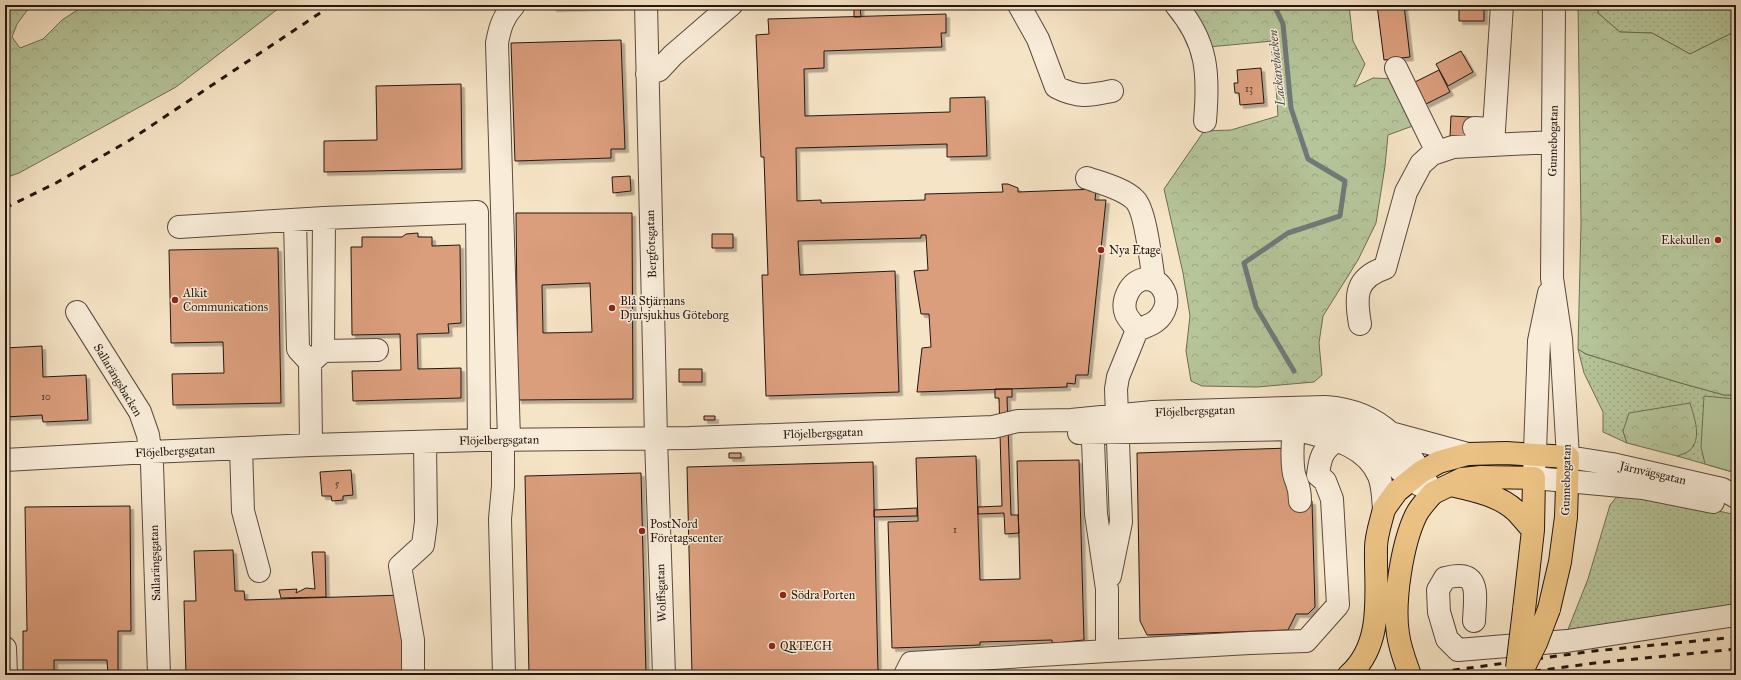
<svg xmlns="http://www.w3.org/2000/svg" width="1741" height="680" font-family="'IM FELL Great Primer',serif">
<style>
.grass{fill:url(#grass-dots);stroke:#6c6e55}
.forest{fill:url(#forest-crowns);stroke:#6c6e55}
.park{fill:#b6c59a;stroke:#6c6e55}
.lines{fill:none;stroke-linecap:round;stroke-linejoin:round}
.stream{stroke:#6f7a79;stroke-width:5}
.building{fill:#db9e7d;stroke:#231610;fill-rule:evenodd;filter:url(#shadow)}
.minor-casing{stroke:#584a3e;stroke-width:24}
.major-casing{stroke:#231610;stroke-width:24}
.highway-casing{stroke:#231610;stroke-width:24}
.minor{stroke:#f9edda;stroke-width:22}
.major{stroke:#ebc283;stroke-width:22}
.highway{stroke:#ebc283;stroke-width:22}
.rail{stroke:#231610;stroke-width:3;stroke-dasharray:7 7;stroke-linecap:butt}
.major-bridge-casing{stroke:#231610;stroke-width:24;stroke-linecap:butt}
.major-bridge{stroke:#ebc283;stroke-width:22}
.poi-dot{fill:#8f2418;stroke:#f9edda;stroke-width:1.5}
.labels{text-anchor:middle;stroke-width:3;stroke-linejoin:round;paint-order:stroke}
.number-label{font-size:10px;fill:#51382b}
.street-label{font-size:12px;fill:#231610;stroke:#f9edda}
.poi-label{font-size:12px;fill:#231610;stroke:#f9edda;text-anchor:start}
.water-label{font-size:13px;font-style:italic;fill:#4f504d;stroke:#f9edda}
</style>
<defs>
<pattern id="grass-dots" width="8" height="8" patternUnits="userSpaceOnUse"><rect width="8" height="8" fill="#b6c59a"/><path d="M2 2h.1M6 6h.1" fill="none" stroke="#9ca884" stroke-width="1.8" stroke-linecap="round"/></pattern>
<pattern id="forest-crowns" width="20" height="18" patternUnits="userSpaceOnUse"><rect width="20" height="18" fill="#b6c59a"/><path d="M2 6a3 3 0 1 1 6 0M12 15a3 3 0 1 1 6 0" fill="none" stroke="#9ca884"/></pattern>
<filter id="shadow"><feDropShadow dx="3.5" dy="3.5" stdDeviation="0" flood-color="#0004"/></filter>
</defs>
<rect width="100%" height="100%" fill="#f6e4c6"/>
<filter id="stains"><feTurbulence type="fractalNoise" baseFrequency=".005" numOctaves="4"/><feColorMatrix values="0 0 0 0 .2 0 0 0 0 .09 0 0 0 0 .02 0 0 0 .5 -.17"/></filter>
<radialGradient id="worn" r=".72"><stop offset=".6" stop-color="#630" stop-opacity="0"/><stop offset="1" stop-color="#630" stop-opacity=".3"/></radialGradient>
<path class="grass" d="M1598,5h138v26l-46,23 -38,-21 -32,-1 -22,-19z
M1578,349l8,5 91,28 47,13h12v78l-59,-17 13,-6 -67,-19 4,12 -24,-11v-20l-19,-39z
M1646,494l90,21v93l-169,24 21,-53 22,-74 8,-10z"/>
<path class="forest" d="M19,5h6l4,3 -12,16 -5,13 8,11 23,-9 19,-19 23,-15h198l-107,82 -157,86 -14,5v-170z
M1186,5h163l4,36 12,23 -11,23 19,-9 24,1 21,45 -30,11 -3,31 -9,57 -18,37 -35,56 -4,27 3,32 -8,7 -57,5 -55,-1 -11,-5 -5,-30 4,-35 -7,-43 -19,-84 40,-58 27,-1 47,-14 -5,-75 -65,6z
M1578,5h20v8l22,19 32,1 38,21 46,-23v364h-12l-47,-13 -91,-28 -8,-5 3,-126z
M1690,403c4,14 13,36 -1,48 -3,2 -8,4 -12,5l-50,-13 -4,-12 6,-18z"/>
<path class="park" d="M1704,396l32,3v74l-31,-9 -4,-17z"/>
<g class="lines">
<path class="stream" d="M1274,5l9,19 8,84 17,51 37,22 -5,35 -52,17 -44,30 12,44 38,64"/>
</g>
<path class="building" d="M553,5h68v1l-68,2z
M854,5h6l1,12h-7z
M1377,5h27l6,52 -26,3z
M1459,5h25v16h-25z
M946,14v19h-5l1,14 -118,4v17l-20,1 1,47 145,-4v-14l35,-1 2,59 -40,1v-13l-151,4 1,53 24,-1v3l104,-3v-6l78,-2 -1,-8h6l10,4v4l78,-3 -1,11h11l-18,175h-12l-1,9 -8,-1v4l-150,5 5,-44 9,-1 -2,-33h-8l-7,-43 14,-1 -2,-35h-5v3l-123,3 2,34 95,-4 4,121 -133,4 -4,-121h6l-4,-118h-3l-5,-122 13,-1 -1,-15z
M621,40l4,109h-14v9l-96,3 -4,-118z
M1461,51l12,21 -25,14 -12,-22z
M1261,68l3,35 -24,2 -1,-12h-4l-1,-10h4l-1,-13z
M1439,70l11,22 -24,12 -11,-22z
M461,84l1,85 -138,3v-31l53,-1 -1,-54z
M1451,116l21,1 -1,21 -21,-1z
M630,176l1,15 -18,2 -1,-16z
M516,213h116l1,186 -115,1zM590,283l2,49 -49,1 -1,-48z
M418,233v4h14v9l28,-1 1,78 -13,1 1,9 -32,1 1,35 43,-1v30l-108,3 -1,-30 49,-1 -1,-36 -48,1 -1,-88h11v-10h40l4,-3z
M712,234h21v14h-21z
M278,248l3,155 -108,2 -1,-31 52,-1 -1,-31 -52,1 -2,-93z
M42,346l1,31 43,-2 2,45 -45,2 -1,-7 -37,2v-69z
M679,369h23v13h-23z
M995,389h17v8h-5l4,118h7l1,18 -14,1 -1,-21 -26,1v-7l24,-1 -3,-108h-4z
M704,416h11v4h-11z
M1290,448l10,53h12l3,106 -7,7h-12l-8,16 -141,5 -7,-14 -3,-168z
M729,453h12v5h-12z
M976,456l4,124 40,-1 -3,-118 62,-1 5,180 -28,3h-4v-3l-72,2v3l-88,3 -4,-126 30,-1 -2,-63z
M873,462l5,210 -83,3h-103l-5,-208z
M351,470l2,25 -10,1v4l-11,1 -1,-5h-9l-2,-24z
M641,473l5,202h-117l-4,-199z
M130,506l1,125h-13v44h-10l-1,-15h-53v15h-31v-44h4l-2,-124z
M917,508v8l-43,1v-7z
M233,550l2,41h9l1,9 158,-5 3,80h-220l-2,-74h12l-2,-50z
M312,552h13l1,45 -45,1 -2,-8 18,-1 -1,4 10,-5 9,1z"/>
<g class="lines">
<g class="minor-casing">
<path id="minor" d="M646,5l10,433 8,237
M1019,5l19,34 18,48c22,11 32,9 56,4
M1176,5c32,38 33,69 29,116
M1554,5l-2,273 9,61 7,118 44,7 110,25 14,8
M1396,68l41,84
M647,74l12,-4 14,-15 58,-50
M1474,128l20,1
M1493,145l9,-140
M1087,178c14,5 38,11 48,22 11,11 16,64 19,81
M295,220l3,129 12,13 1,83
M179,227l145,-9 153,-6 2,228
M1549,293l-10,48 -5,137 109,10 70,14
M77,312l63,100 8,23 4,30 7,210
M1360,324c-5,-28 -5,-46 25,-56l21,-76 15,-28 11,-10 21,-7 100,-5
M323,351l1,-133
M313,360l10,-9 54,-1
M1296,414c-3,16 -5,44 -2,60 3,11 6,12 6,27
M1092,418l4,96 11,75v62l143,-8 56,-2 32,-36 -6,-106 -7,-18 -7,-6
M1298,430c30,8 67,13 81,46 4,10 4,22 5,33
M1079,433l214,-4c13,-4 26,-8 39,-8 35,2 51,34 74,55 6,5 14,9 21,13
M1391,433l77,21
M509,439l-12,-396c3,-16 6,-26 17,-38
M503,440v46l-3,33 4,156
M241,448l2,63 16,60
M5,460l145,-8 161,-7 168,-5 211,-2 303,-11 25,-6 53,-1 82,-8 172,-5c60,4 81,39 108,86
M1318,475c2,-17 4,-25 19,-35
M1110,576l11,-54 -5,-133 2,-12 19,-47c14,-5 25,-9 29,-25 2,-12 -6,-26 -20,-26 -16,1 -25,22 -20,35 3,6 8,11 11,16
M1474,621c1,-26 8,-53 -29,-43l-7,12 1,22 8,27 11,11 109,-9 169,-26
M5,648l1,27
M413,675v-35l-13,-74 23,-21 3,-23 -1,-80
M905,675l6,-12 196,-12"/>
</g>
<g class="major-casing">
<path id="major" d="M1451,485c22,5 48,10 65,26 6,6 11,13 17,19
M1433,493l29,-14 19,-2 53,1 -1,52 -9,80
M1384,509l13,-18 24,-19 18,-10 29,-8 38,-1 62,4 -2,60 -6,45 -11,47"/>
</g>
<g class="highway-casing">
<path id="highway" d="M1349,675c36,-32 26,-84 27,-127 0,-13 5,-26 8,-39
M1410,675c-5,-14 -10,-26 -12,-41 -5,-32 4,-90 18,-119 4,-8 11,-15 17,-22"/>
</g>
<use href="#minor" class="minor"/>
<use href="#major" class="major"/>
<use href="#highway" class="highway"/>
<path class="rail" d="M5,208l51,-25 74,-43 202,-135
M1425,674l169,-23 142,-14
M1506,675l89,-12 141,-14"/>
<g class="major-bridge-casing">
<path id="major-bridge" d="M1517,668l7,-58
M1520,675l16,-32 13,-34"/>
</g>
<use href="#major-bridge" class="major-bridge"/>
</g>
<g class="poi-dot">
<circle cx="1718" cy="240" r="4"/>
<circle cx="1101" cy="250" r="4"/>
<circle cx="175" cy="300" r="4"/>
<circle cx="612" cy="308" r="4"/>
<circle cx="642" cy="531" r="4"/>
<circle cx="783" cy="595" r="4"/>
<circle cx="772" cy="646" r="4"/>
</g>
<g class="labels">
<g class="number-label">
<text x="1249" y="92">13</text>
<text x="46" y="400">10</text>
<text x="337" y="487">5</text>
<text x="955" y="533">1</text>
</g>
<g class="street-label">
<text transform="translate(1553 141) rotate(-89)" y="4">Gunnebogatan</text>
<text transform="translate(651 244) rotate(-92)" y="4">Bergfotsgatan</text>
<text transform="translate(118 380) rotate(59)" y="4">Sallarängsbacken</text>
<text transform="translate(1195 411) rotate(-2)" y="4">Flöjelbergsgatan</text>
<text transform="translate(823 433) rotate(-2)" y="4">Flöjelbergsgatan</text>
<text transform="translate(499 440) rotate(-1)" y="4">Flöjelbergsgatan</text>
<text transform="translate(175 451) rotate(-3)" y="4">Flöjelbergsgatan</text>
<text transform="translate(1653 473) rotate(13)" y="4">Järnvägsgatan</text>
<text transform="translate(1566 480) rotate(-89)" y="4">Gunnebogatan</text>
<text transform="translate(155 563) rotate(-92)" y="4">Sallarängsgatan</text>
<text transform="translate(661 593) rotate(-92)" y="4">Wolffsgatan</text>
</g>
<g class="poi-label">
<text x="1710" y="244" text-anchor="end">Ekekullen</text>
<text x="1109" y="254">Nya Etage</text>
<text x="183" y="297">Alkit<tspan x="183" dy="14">Communications</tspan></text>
<text x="620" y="305">Blå Stjärnans<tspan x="620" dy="14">Djursjukhus Göteborg</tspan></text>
<text x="650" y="528">PostNord<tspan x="650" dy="14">Företagscenter</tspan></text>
<text x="791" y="599">Södra Porten</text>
<text x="780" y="650">QRTECH</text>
</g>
<g class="water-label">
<text transform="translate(1276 68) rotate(-96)" y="5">Lackarebäcken</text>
</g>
</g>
<rect width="1741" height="680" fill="none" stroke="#f6e4c6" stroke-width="20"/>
<rect x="6" y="6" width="1729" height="668" fill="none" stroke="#231610" stroke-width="2"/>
<rect x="10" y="10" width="1721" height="660" fill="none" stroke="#231610"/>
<rect width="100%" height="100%" filter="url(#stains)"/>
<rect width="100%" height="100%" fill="url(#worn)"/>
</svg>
